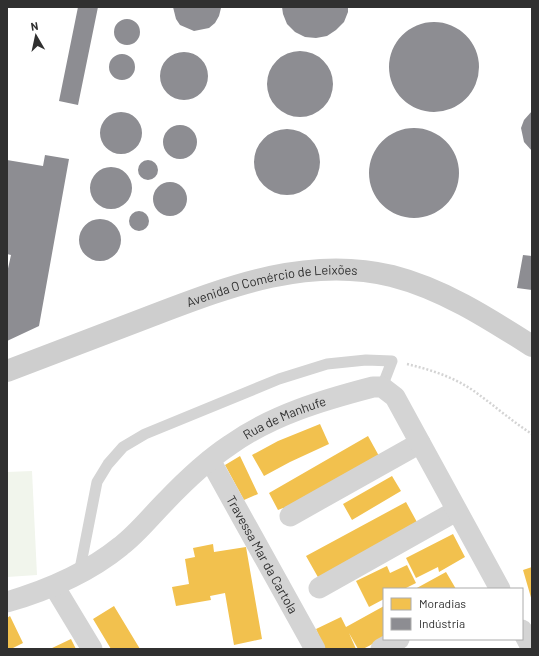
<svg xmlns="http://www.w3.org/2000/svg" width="539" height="656" font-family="Barlow,sans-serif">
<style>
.green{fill:#f1f5ec}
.homes{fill:#f2c14e}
.industry{fill:#8d8d92}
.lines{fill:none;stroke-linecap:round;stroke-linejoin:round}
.path{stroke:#d4d4d4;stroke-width:2.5;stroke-dasharray:2 2;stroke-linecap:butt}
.service{stroke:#d4d4d4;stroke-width:11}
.minor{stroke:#d4d4d4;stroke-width:21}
.secondary{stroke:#cecece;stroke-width:22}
.labels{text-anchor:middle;stroke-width:4;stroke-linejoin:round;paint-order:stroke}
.street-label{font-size:13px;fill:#303030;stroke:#fff}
</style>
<rect width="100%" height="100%" fill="#fff"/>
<path class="green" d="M32,471l5,104 -30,2v-105z"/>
<path class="homes" d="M320,424l9,20 -39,18 -26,14 -12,-21 26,-14z
M368,436l11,20 -94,55 -2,-3 -5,2 -9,-17z
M240,456l18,38 -14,6 -19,-35z
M392,476l9,15 -49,29 -9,-16z
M406,502l12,22 -99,55 -13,-23z
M453,534l12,23 -26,15 -1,-5 -22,11 -10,-20z
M213,544l1,8 32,-5 16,92 -28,6 -9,-52 -15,3 1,4 -35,6 -4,-19 17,-3 -4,-25 10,-2 -2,-9z
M407,565l9,18 -12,6h-20v10l-15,8 -13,-26 31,-15 3,7z
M532,567v34l-9,-31z
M446,572l10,17h-41z
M114,606l26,43h-29l-18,-30z
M384,606v32l-21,11h-5l-9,-16 7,16h-31l-9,-20 25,-12 5,10z
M10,616l13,27 -12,6h-4v-31z
M71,639l5,10h-26z"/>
<path class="industry" d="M78,7h20l-20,98 -19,-4z
M173,7h48v1l-2,8 -4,7 -6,5 -15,3 -14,-6 -4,-6z
M282,7h66v5l-4,10 -8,8 -9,6 -11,2 -11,-1 -10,-5 -8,-8 -4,-10z
M114 32a13 13 0 1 1 26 0a13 13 0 1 1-26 0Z
M389 67a45 45 0 1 1 90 0a45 45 0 1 1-90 0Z
M267 84a33 33 0 1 1 66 0a33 33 0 1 1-66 0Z
M160 76a24 24 0 1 1 48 0a24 24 0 1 1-48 0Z
M109 67a13 13 0 1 1 26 0a13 13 0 1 1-26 0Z
M532,111v40l-8,-9 -3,-14 3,-8z
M100 133a21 21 0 1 1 42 0a21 21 0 1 1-42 0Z
M163 142a17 17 0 1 1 34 0a17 17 0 1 1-34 0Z
M369 173a45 45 0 1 1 90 0a45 45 0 1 1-90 0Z
M254 162a33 33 0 1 1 66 0a33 33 0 1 1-66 0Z
M45,155l24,4 -30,167 -32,15v-68l4,-18 -4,-1v-94l36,6z
M138 170a10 10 0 1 1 20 0a10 10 0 1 1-20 0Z
M90 188a21 21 0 1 1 42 0a21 21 0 1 1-42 0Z
M153 199a17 17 0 1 1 34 0a17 17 0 1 1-34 0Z
M129 221a10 10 0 1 1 20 0a10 10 0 1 1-20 0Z
M79 240a21 21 0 1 1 42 0a21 21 0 1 1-42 0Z
M523,255l9,1v34l-15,-2z"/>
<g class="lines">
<path class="path" d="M407,364c25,6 50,14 71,30 18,13 35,28 54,40"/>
<path class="service" d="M79,574l18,-92 11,-18 15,-17 22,-13 134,-55 48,-15 39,-4 26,1 -10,26"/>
<g class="minor">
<path id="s1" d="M210,460l105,189"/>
<path d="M290,516l130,-73"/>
<path d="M54,586l38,63"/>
<path d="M319,588l137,-77"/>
<path id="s2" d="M7,602c41,-12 81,-29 114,-56 17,-13 30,-30 45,-45 20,-21 40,-40 64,-56 42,-30 93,-45 143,-58h9l13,10 105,192"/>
<path d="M522,630l10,19"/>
<path d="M381,649l18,-10"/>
</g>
<path class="secondary" id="s3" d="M7,371c46,-18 93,-35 139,-53 79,-30 160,-63 246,-42 51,13 96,42 140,70"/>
</g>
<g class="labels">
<g class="street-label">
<text dy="5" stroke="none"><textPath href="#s3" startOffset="280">Avenida O Comércio de Leixões</textPath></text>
<text dy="5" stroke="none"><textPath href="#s2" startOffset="338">Rua de Manhufe</textPath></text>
<text dy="5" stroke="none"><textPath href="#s1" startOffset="108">Travessa Mar da Cartola</textPath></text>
</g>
</g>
<rect width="539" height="656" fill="none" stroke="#303030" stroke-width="16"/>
<rect x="383" y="588" width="140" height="52" fill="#ffffff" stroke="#acacac"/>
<rect x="391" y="598" width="20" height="12" fill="#f2c14e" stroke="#acacac"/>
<text x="419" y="608" font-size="12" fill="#303030">Moradias</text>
<rect x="391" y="618" width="20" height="12" fill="#8d8d92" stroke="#acacac"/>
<text x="419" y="628" font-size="12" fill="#303030">Indústria</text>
<g transform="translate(36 36) rotate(351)" stroke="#ffffff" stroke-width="3" paint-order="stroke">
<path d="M0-3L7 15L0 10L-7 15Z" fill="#303030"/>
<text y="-6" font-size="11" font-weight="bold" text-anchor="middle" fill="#303030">N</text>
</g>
</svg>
